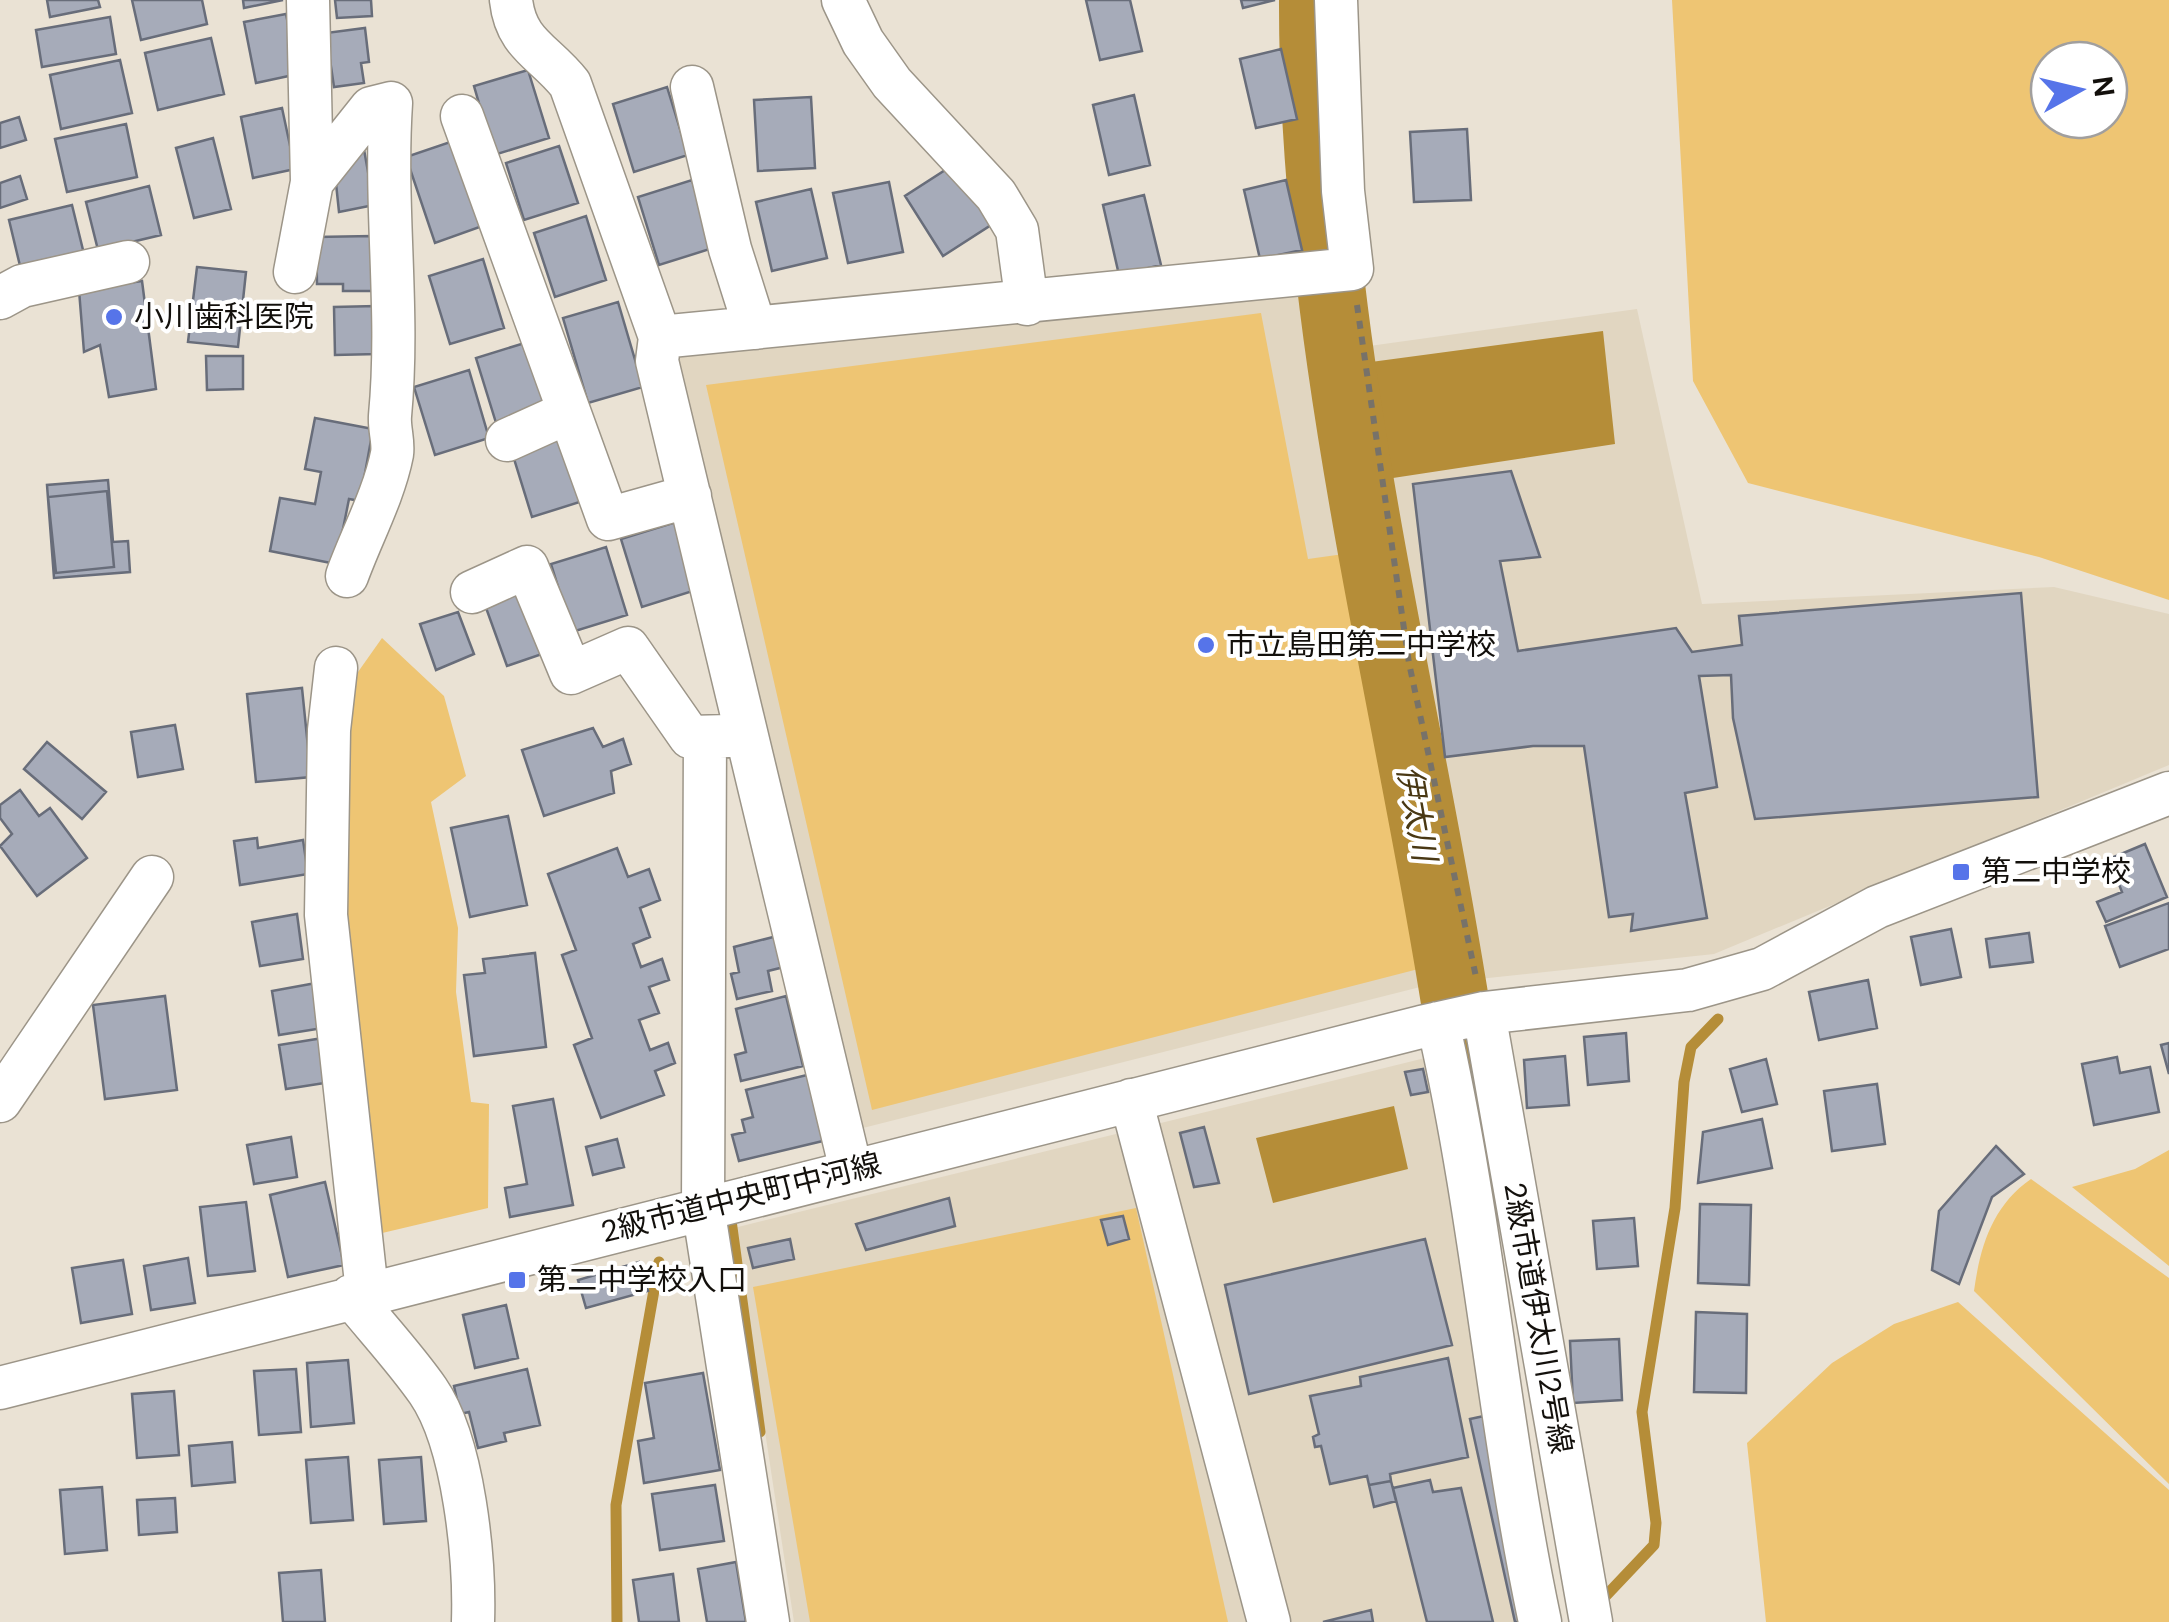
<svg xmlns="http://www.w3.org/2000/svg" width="2169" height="1622" font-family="'DM Sans','Noto Sans JP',sans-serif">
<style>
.built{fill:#e1d6c1}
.green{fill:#eec573;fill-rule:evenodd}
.water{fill:#b58d38}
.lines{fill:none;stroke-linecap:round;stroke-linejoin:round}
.stream{stroke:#b58d38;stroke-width:11}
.river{stroke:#b58d38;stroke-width:68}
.building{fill:#a6abb9;stroke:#686d7a;stroke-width:2.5}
.minor-casing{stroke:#9c9588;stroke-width:45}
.path{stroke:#777269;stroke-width:6;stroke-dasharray:8 8;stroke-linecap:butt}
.minor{stroke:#fff;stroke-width:42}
.poi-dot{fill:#5674e9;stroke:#fff;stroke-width:4}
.labels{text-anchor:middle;stroke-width:8;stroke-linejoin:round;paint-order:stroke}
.poi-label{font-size:30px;fill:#13100c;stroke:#fff;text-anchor:start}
.street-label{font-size:30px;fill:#13100c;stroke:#fff}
.water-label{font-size:32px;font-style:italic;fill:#493814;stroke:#fff}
</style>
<rect width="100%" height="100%" fill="#eae2d4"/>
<path class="built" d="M1310,292l16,60 311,-43 65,295 352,-17 115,27v151l-455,189 -282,30 -573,145 -182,-775z
M1425,1058l107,564h-738l-60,-394z"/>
<path class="green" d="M1672,0h497v600l-130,-43 -291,-74 -55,-102zM2049,60h60v60h-60z
M1261,313l47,246 43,-6 79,413 -558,144 -166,-725z
M382,638l62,58 22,80 -35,26 27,126 -2,64 15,110 18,2 -1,104 -110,26 -39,-375 7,-170z
M2169,1150v116l-97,-79 63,-18z
M2031,1179l138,99v206l-195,-193c6,-44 18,-85 57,-112z
M1136,1208l92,414h-418l-57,-335z
M1958,1302l211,188v132h-403l-19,-179 85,-80 62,-39z"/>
<path class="water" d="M1603,331l12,113 -222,34 -22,-116z
M1394,1106l14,63 -135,34 -17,-65z"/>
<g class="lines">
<path class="stream" d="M730,1213l30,219
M1600,1602l54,-57 2,-22 -14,-111 33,-204 9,-126 7,-35 27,-28
M617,1622l-1,-117 43,-243"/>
<path class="river" d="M1313,0c-1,368 104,725 155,1087"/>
</g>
<path class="building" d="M47,0h51l2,7 -50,10z
M132,0h70l5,24 -66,16z
M243,0h40l-39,8z
M335,0h36l1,16 -35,2z
M1086,0h44l12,51 -42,9z
M1241,0h34l-32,8z
M286,14l12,60 -42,9 -12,-61z
M110,17l6,37 -74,13 -6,-37z
M365,28l4,34 -8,1 3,20 -30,4 -8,-54z
M211,38l13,56 -66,16 -13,-57z
M1281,49l16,70 -41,9 -16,-69z
M120,60l12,53 -71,16 -11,-54z
M528,70l21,68 -55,17 -20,-69z
M667,87l21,68 -54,17 -21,-68z
M1134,95l16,70 -41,10 -16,-70z
M811,97l4,71 -57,3 -4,-71z
M282,108l13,61 -42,9 -12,-61z
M19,117l7,23 -26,8v-25z
M126,124l11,53 -70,15 -12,-53z
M1467,129l4,71 -57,2 -4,-70z
M213,138l18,71 -37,9 -18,-70z
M459,139l29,85 -53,19 -29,-86z
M363,144l11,61 -35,7 -4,-38z
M559,146l19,57 -54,17 -18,-57z
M953,165l38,60 -48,31 -38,-60z
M20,176l7,23 -27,9v-25z
M692,180l21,68 -54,17 -21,-68z
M1286,180l16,70 -42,9 -16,-69z
M889,182l14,70 -55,11 -15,-70z
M149,186l12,49 -63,15 -12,-48z
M811,189l16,69 -55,13 -16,-69z
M1144,195l17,70 -42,10 -16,-70z
M72,205l12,49 -63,16 -12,-50z
M586,216l20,64 -51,17 -21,-64z
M372,236l1,55h-30v-7h-26l-1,-47z
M483,259l21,69 -54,16 -21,-68z
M197,267l49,5 -8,75 -50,-5z
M142,281l14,108 -47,8 -9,-52 -16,7 -5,-62z
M618,302l25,85 -55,16 -25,-85z
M376,306l1,48 -42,1 -1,-48z
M531,341l20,68 -54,17 -21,-68z
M206,356h37v33l-36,1z
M469,370l20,68 -54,17 -21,-68z
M315,418l58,11 -13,72 -11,-2 -13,65 -66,-13 10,-53 35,6 6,-32 -16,-3z
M565,432l21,68 -54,17 -21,-68z
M1511,471l29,86 -40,4 18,90 158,-23 16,24 50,-7 -3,-29 282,-23 17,204 -283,22 -22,-101 -2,-43 -32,1 18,111 -32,6 22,125 -76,13 2,-17 -24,3 -25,-171h-51l-88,11 -32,-273z
M108,480l5,62 15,-1 2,31 -76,6 -7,-93z
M107,491l7,76 -58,6 -8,-76z
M676,522l20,68 -54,17 -21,-68z
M606,547l21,68 -55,17 -21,-68z
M523,591l22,62 -38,13 -22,-61z
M458,612l16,42 -38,16 -16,-46z
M302,688l9,89 -55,5 -9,-88z
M175,725l8,44 -45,8 -7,-45z
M593,728l10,19 20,-8 8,25 -20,7 3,22 -70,23 -22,-66z
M47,742l59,50 -24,27 -58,-50z
M20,790l19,26 11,-8 37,50 -50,38 -37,-50 12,-12 -12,-16v-13z
M508,816l19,89 -57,12 -19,-89z
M257,838l1,10 45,-8 5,34 -68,11 -6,-44z
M2145,844l22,53 -61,25 -9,-20 25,-10 -13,-33z
M617,848l11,29 21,-8 11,31 -20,8 10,29 -17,7 8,23 21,-8 7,21 -20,7 10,26 -20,7 11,30 18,-7 7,20 -20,8 9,24 -63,23 -27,-73 18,-7 -30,-83 14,-5 -28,-76z
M2169,903v46l-49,18 -15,-41z
M297,914l6,45 -43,7 -8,-44z
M1951,929l10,48 -40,8 -10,-48z
M2029,933l4,29 -43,5 -4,-28z
M777,936l7,31 -16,4 4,20 -35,8 -6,-25 8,-2 -5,-25z
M535,953l11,94 -72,9 -10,-81 21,-2 -2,-14z
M1868,980l9,48 -58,12 -10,-48z
M316,983l7,45 -44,7 -7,-44z
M165,996l12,94 -72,9 -12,-94z
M786,996l17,70 -62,15 -6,-26 11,-3 -10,-43z
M1626,1033l3,48 -41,4 -4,-48z
M323,1038l8,44 -45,7 -7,-44z
M2169,1043v31l-8,-29z
M1565,1056l4,49 -42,3 -3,-48z
M2117,1057l3,16 30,-6 9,45 -65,13 -12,-61z
M1766,1059l11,45 -35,8 -12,-43z
M1423,1069l5,23 -17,3 -6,-23z
M811,1074l16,66 -88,21 -7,-26 13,-3 -3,-12 11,-3 -7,-27z
M1877,1084l8,60 -53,7 -8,-60z
M553,1099l20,106 -63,12 -5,-29 22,-4 -14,-78z
M1762,1119l10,49 -74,15 5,-51z
M1204,1127l15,56 -25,4 -14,-54z
M291,1137l6,40 -43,7 -7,-39z
M617,1139l7,28 -31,8 -7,-28z
M1996,1146l28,28 -32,23 -33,87 -27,-14 7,-59z
M325,1182l19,83 -56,12 -18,-82z
M949,1198l6,28 -89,24 -10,-26z
M246,1202l9,69 -47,5 -8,-69z
M1700,1204l51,1 -2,80 -51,-2z
M1123,1216l6,23 -21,6 -7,-25z
M1634,1218l4,48 -41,3 -4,-48z
M790,1239l4,20 -41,9 -5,-20z
M1425,1239l27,106 -203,49 -24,-109z
M188,1258l7,45 -44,7 -7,-44z
M123,1260l9,54 -51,9 -9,-55z
M639,1262l9,29 -62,17 -8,-28z
M506,1305l12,53 -43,10 -12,-53z
M1696,1312l51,2 -1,79 -52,-1z
M1619,1339l3,61 -49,3 -3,-62z
M1448,1358l20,99 -78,17 1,7 -22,4 -2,-9 -37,8 -9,-38 -6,1 -2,-10 6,-3 -9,-38 51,-10 -1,-9z
M348,1360l6,63 -43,4 -4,-64z
M296,1369l5,63 -42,3 -5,-64z
M527,1369l13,56 -36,8 2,8 -28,7 -9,-36 -9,2 -6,-28z
M703,1373l17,97 -76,13 -6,-42 16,-3 -9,-55z
M174,1391l5,64 -42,3 -5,-64z
M1484,1416l41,206h-10l-45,-203z
M232,1442l3,40 -43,4 -3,-40z
M348,1457l5,63 -42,3 -5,-63z
M421,1457l5,64 -42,3 -5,-64z
M1430,1480l3,12 28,-4 32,134h-66l-34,-134z
M1391,1481l5,20 -22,6 -5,-22z
M715,1485l9,56 -64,9 -8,-56z
M102,1487l5,63 -42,4 -5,-64z
M175,1498l2,34 -38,3 -2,-35z
M736,1562l10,60h-39l-9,-53z
M321,1570l4,52h-42l-4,-49z
M673,1574l6,48h-40l-6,-42z
M1371,1610l2,12h-50z"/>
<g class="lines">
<g class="minor-casing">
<path id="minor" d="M511,0c5,45 33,51 59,84l90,253 -3,24 194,809
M843,0l20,42 29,41 104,112 21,35 10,74
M692,87l38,162 25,79
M462,116l146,403 82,-23
M312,182l59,-74 20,-5c-7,105 9,208 -1,313 -1,13 4,26 2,38 -8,41 -31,83 -45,122
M295,272l17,-90 -4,-182
M0,298l22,-12 106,-24
M660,337l692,-68 -9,-78 -7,-191
M507,440l62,-28
M472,592l55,-25 44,106 57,-25 62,89 39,-1
M336,668l-7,62 -3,185 41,377
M705,737l-2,470 65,415
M1484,1013l107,609
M1438,1023c45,197 60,401 102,599
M1131,1100l138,522
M0,1101l152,-224
M351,1296c25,31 54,62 77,95 36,52 47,168 45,231
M0,1388l1421,-361 63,-14 204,-23 74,-21 115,-62 292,-114"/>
</g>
<path class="path" d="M1357,305l52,358 67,314"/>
<use href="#minor" class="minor"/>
</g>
<g class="poi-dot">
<circle cx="114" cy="317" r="10"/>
<circle cx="1206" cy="645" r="10"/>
<rect x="1951" y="862" width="20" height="20" rx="5"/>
<rect x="507" y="1270" width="20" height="20" rx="5"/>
</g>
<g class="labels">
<g class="poi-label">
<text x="134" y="327">小川歯科医院</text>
<text x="1226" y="655">市立島田第二中学校</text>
<text x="1981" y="882">第二中学校</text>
<text x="537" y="1290">第二中学校入口</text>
</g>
<g class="street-label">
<text transform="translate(741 1198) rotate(-14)" y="10">2級市道中央町中河線</text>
<text transform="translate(1538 1318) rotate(80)" y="10">2級市道伊太川2号線</text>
</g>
<g class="water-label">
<text transform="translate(1417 813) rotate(80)" y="11">伊太川</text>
</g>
</g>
<g transform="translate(2079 90) rotate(82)"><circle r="48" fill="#ffffff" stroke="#a19f9e" stroke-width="2.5"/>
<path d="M0-8L18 38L0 25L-18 38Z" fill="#5674e9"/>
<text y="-15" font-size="28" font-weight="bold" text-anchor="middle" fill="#13100c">N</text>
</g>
</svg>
